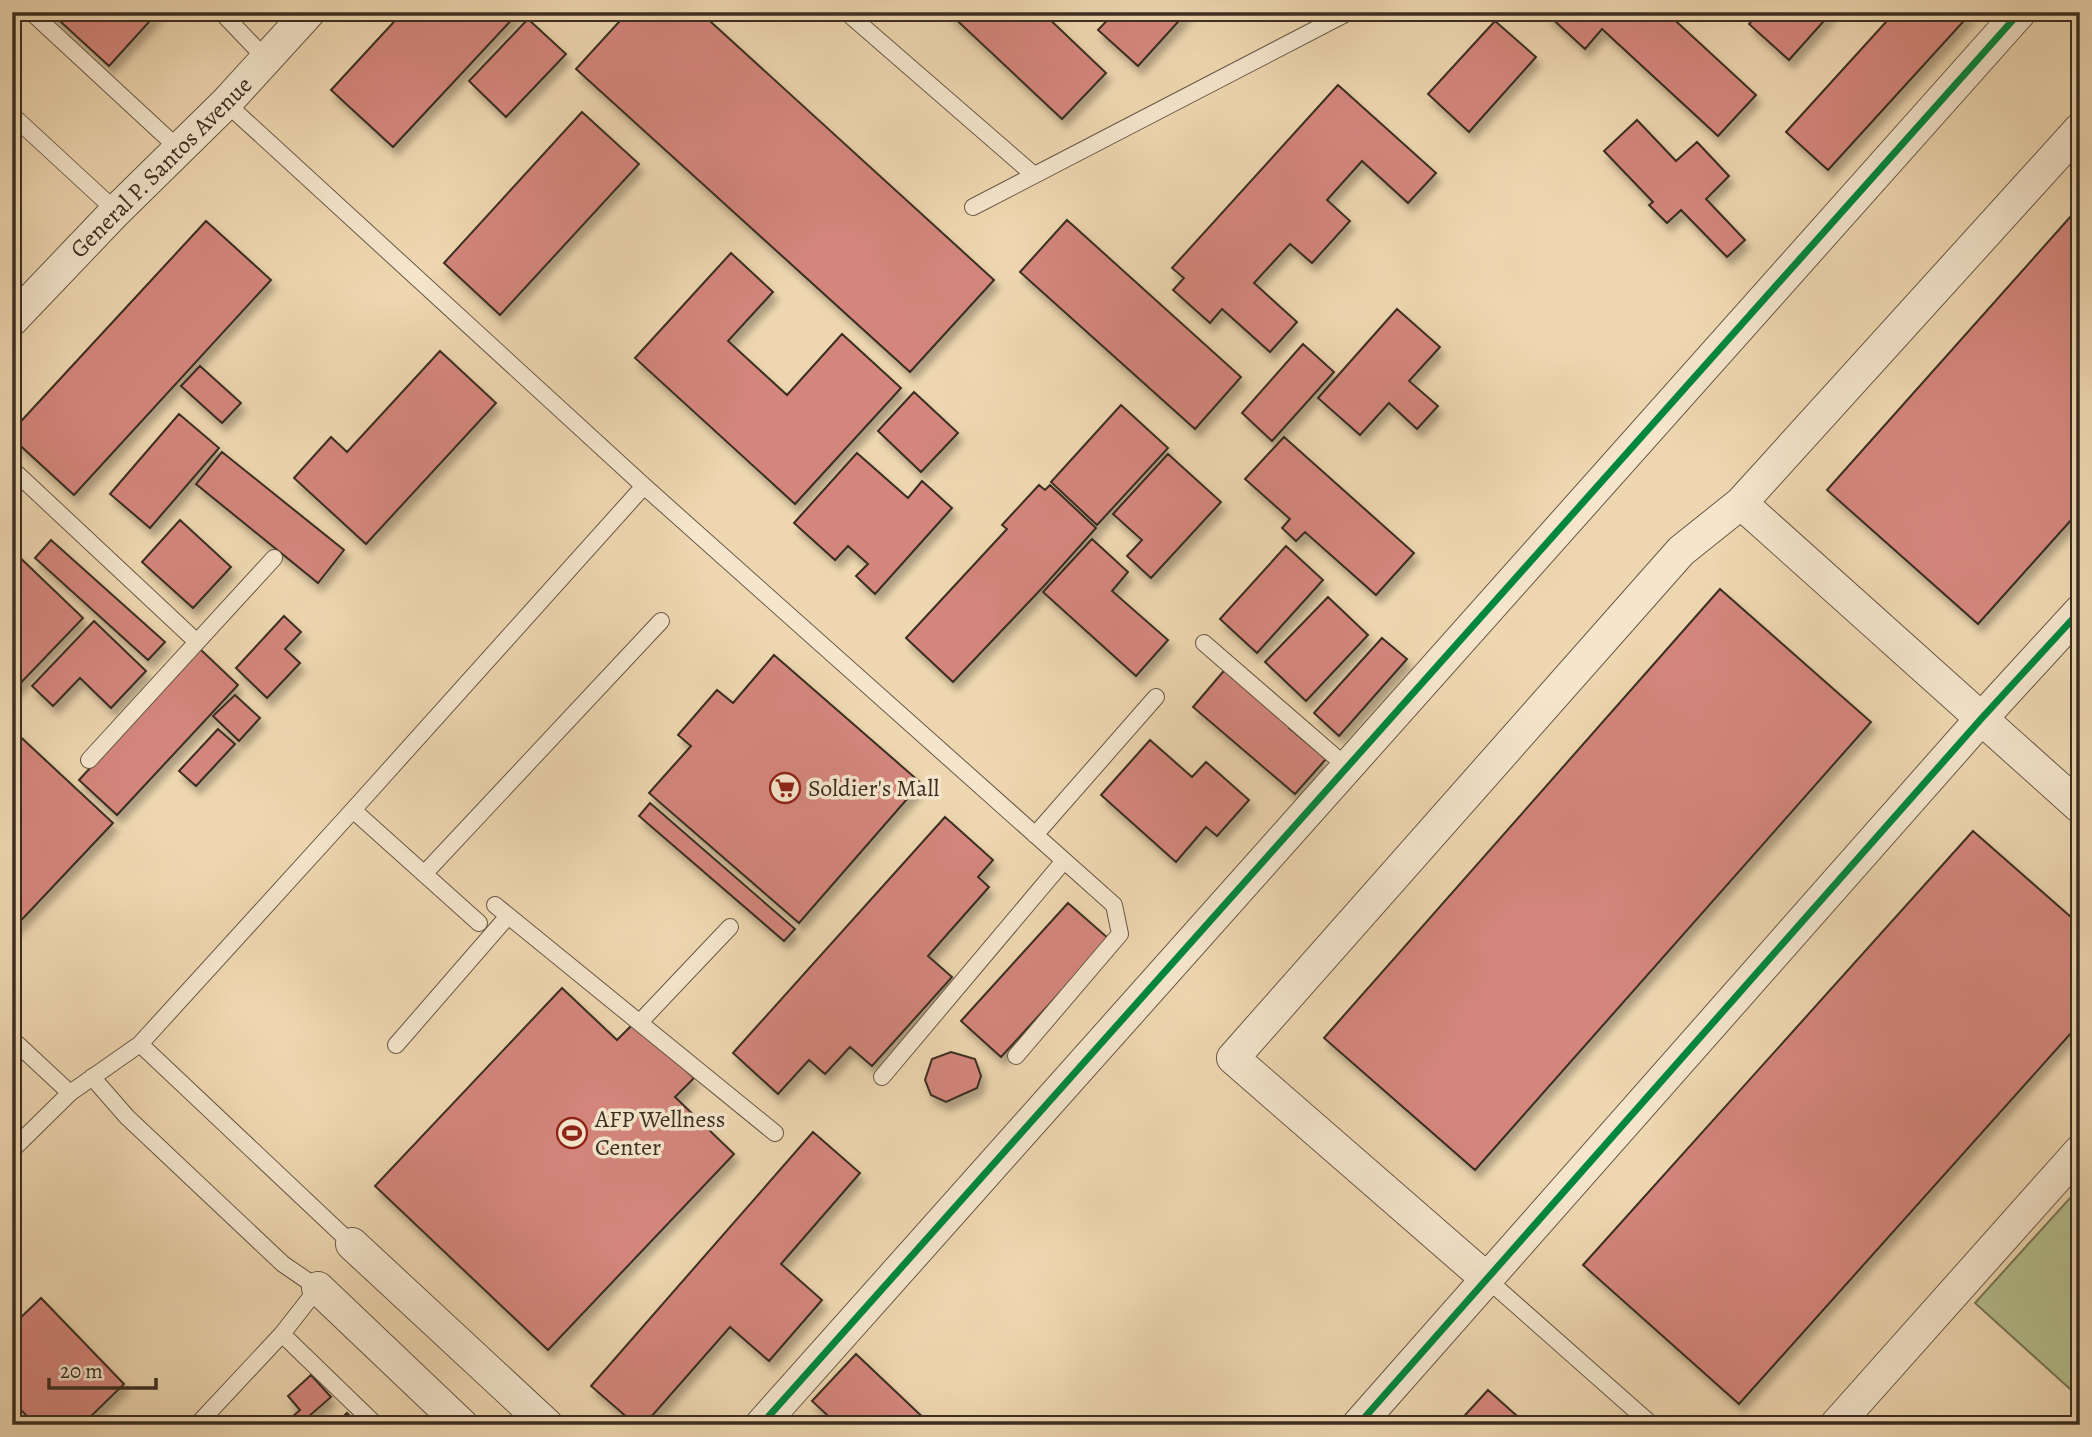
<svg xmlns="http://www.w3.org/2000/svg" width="2092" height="1437" font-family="Alegreya,serif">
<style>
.green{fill:#b5bf8e;stroke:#787658;stroke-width:2}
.building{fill:#d4867c;stroke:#3b2e22;stroke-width:2;filter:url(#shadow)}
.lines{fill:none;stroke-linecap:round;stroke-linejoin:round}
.lane-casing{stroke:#685846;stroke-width:18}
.street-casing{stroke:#685846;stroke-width:34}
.lane{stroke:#f4e5cc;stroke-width:16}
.street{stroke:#f4e5cc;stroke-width:32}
.cycleway-casing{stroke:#f4e5cc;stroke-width:11}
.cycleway{stroke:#00873e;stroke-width:7}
.labels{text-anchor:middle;stroke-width:7;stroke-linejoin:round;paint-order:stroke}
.street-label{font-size:24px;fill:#3b2e22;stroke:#f4e5cc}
.poi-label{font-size:24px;fill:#3b2e22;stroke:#f4e5cc;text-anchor:start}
</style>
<defs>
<filter id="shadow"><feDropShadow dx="4.5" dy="8" stdDeviation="3.5" flood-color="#0004"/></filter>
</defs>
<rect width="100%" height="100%" fill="#eed7b0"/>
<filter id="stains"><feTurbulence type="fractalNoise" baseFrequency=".00286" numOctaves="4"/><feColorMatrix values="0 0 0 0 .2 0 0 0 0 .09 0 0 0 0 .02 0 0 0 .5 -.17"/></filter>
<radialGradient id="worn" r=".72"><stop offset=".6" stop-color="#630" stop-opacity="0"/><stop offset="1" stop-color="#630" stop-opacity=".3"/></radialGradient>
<path class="green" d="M2080,1187v211l-105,-95z"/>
<path class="building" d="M50,12h108l-49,54z
M403,12h116l-126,135 -62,-57z
M628,12h72l294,268 -84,92 -334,-303z
M948,12h94l64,61 -44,46z
M1115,12h72l-49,54 -40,-36z
M1548,12h118l90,83 -38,41 -116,-107 -17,20 -38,-35z
M1760,12h72l-43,48 -40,-36z
M1895,12h77l-144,158 -42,-38z
M528,19l38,35 -60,63 -37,-36z
M1495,21l41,36 -67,75 -41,-38z
M1338,85l98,88 -28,30 -46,-42 -35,39 23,21 -38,42 -22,-19 -36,39 43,39 -27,30 -48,-43 -12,14 -37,-33 11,-12 -12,-10z
M582,112l57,52 -139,151 -56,-52z
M1637,120l39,41 21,-19 32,34 -23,23 39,41 -18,17 -46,-47 -14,13 -18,-18 4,-3 -49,-51z
M2080,206v304l-102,114 -151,-134z
M1067,220l174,157 -46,52 -175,-157z
M206,221l65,59 -197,215 -62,-57v-7z
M731,253l42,39 -45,49 59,54 55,-61 59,54 -106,116 -160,-146z
M1397,309l43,38 -31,34 29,25 -21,23 -28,-26 -29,32 -42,-37z
M1303,344l31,28 -62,69 -30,-28z
M440,351l56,52 -130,141 -72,-66 37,-41 16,15z
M200,366l41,37 -19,20 -41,-37z
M914,392l44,41 -37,39 -43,-41z
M1121,405l47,43 -71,77 -46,-43z
M179,414l40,34 -69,80 -40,-34z
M1284,437l130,116 -38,42 -71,-63 -9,9 -14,-13 8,-9 -45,-40z
M222,452l122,98 -26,33 -122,-99z
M857,453l51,45 14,-17 30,27 -77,86 -19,-18 12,-12 -20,-18 -13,14 -41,-37z
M1168,454l53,48 -70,76 -24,-22 15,-16 -29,-26z
M1039,485l6,5 5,-5 46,43 -52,58 -91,96 -47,-44 101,-109 -5,-4z
M180,520l51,47 -38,41 -51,-46z
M1092,539l36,33 -16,19 56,49 -32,36 -93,-84z
M51,540l114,102 -17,18 -113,-102z
M1286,546l37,34 -66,73 -37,-34z
M12,550l71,68 -71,74z
M1720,589l151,133 -396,448 -151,-132z
M1328,597l40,38 -62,66 -41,-39z
M284,616l17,16 -16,17 15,14 -33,35 -31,-30z
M94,621l52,50 -35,37 -31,-30 -27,28 -21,-20z
M1382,638l25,21 -68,77 -25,-23z
M200,649l38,36 -121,130 -38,-35z
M774,655l147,128 -122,140 -150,-130 42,-47 -13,-11 39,-45 16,13z
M1228,666l63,54 -2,8 37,31 -31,35 -102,-87z
M235,695l25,23 -21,23 -26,-25z
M12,729l101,94 -101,107v-110l8,-9 -8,-7z
M218,729l17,15 -39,42 -17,-15z
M1150,740l42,37 14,-15 43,38 -32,36 -11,-9 -30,35 -75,-67z
M650,803l145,126 -11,12 -145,-125z
M945,817l48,43 -15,17 11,10 -61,69 24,21 -80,89 -22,-19 -25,27 -16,-14 -31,34 -45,-41z
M1973,831l107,94v98l-341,381 -156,-139z
M1068,903l41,36 -108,118 -40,-36z
M562,988l55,52 18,-18 59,56 -19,19 59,57 -186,196 -173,-164z
M951,1052l24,7 6,17 -4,12 -31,14 -15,-7 -6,-15 7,-21z
M813,1132l47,41 -79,91 41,36 -53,61 -39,-34 -86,98h-8l-45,-39z
M41,1298l83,86 -42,41h-46l-24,-24v-75z
M856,1354l75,71h-93l-26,-24z
M311,1375l20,22 -23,20 7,8h-32l17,-15 -12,-14z
M1488,1390l39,35h-71z
M347,1413l11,12h-24z"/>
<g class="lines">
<g class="lane-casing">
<path id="lane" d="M31,12l148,137
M226,12v5l40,42
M852,17l182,158
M226,103l418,383 470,419 6,29 -104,122
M12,115l104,96
M973,207l376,-195
M12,469l185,173
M1204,643l143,124
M89,760l185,-202
M353,810l126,113
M1035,835l121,-138
M424,874l237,-253
M495,905l280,228
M640,1022l90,-95
M12,1039l58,54 70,-49 213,-234 291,-324
M140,1044l212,200
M396,1045l112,-129
M92,1077l35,40 156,147 35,24 -36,46 -85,91
M882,1077l181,-215
M12,1150l58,-57
M1488,1280l164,145
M282,1334l94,91"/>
</g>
<g class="street-casing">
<path id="street" d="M12,320l104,-109 110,-108 83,-91
M1741,503l339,304
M352,1244l195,181
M1488,1280l-255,-222 448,-507 60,-48 339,-374
M318,1288l144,137
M761,1425l1259,-1413
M1358,1425l623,-706 99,-108
M1836,1425l244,-274"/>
</g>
<use href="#lane" class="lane"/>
<use href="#street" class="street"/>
<g class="cycleway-casing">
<path id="cycleway" d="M761,1425l1259,-1413
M1358,1425l623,-706 99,-108"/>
</g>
<use href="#cycleway" class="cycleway"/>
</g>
<defs>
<g id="supermarket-ring" transform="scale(1.575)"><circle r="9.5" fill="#f4e5cc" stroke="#8f2418" stroke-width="1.5"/><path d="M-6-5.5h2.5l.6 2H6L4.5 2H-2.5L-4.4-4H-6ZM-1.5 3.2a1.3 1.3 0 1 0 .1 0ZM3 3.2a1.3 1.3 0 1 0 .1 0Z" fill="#8f2418"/></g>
<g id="stadium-ring" transform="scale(1.575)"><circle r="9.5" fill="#f4e5cc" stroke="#8f2418" stroke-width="1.5"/><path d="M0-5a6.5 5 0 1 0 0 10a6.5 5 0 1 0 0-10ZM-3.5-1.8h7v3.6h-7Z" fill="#8f2418"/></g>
</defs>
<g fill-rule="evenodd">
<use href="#supermarket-ring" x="785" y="788"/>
<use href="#stadium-ring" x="572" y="1133"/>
</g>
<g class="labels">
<g class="street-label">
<text transform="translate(161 167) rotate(-45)" y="8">General P. Santos Avenue</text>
</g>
<g class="poi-label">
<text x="808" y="796">Soldier's Mall</text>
<text x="595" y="1127">AFP Wellness<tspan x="595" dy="28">Center</tspan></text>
</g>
</g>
<rect width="2092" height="1437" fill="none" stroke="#eed7b0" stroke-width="42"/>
<rect x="14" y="14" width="2064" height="1409" fill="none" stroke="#3b2e22" stroke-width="3.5"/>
<rect x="21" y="21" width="2050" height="1395" fill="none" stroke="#3b2e22" stroke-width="2"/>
<path d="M49 1378v10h107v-10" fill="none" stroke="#3b2e22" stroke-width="3.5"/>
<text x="60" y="1378" font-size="21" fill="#3b2e22" stroke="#f4e5cc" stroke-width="5" paint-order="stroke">20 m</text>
<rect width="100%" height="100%" filter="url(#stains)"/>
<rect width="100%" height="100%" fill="url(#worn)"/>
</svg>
